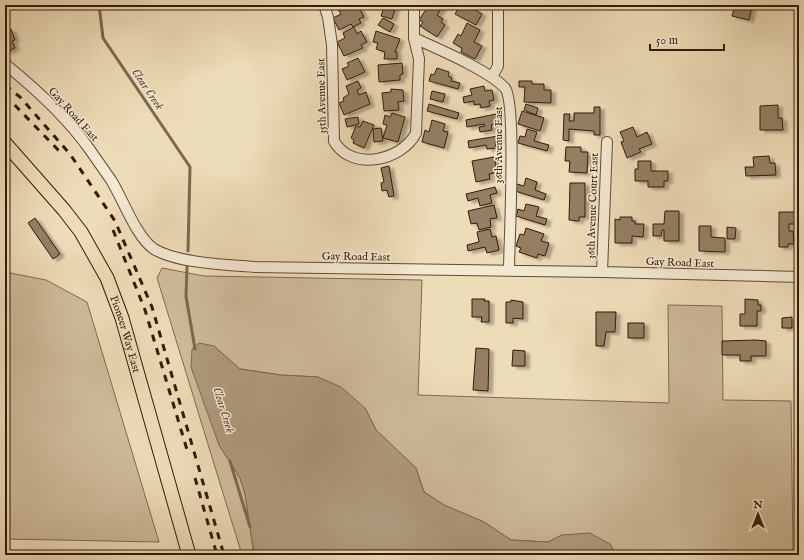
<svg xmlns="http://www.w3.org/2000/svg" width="804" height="560" font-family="'IM FELL English',serif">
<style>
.green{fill:#cebb9a;stroke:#816a52}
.water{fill:#ae9a7d;stroke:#7d674f}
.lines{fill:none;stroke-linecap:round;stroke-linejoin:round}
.stream{stroke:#7d674f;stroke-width:3}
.building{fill:#947f64;stroke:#341a0a;filter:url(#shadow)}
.minor-casing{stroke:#624a36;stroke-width:12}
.major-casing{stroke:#341a0a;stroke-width:15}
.minor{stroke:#f3e8d1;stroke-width:10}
.major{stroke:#eddcb8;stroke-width:13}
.rail{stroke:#341a0a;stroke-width:3;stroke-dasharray:7 7;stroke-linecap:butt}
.labels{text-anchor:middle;stroke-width:3;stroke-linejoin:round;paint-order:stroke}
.street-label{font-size:11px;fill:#341a0a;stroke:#f3e8d1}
.water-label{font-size:12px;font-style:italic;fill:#5f4732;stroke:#f3e8d1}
</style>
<defs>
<filter id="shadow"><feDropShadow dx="4.5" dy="2.5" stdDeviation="1" flood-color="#0004"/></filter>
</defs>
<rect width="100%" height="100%" fill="#eddcb8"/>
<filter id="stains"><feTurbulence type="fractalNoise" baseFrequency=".005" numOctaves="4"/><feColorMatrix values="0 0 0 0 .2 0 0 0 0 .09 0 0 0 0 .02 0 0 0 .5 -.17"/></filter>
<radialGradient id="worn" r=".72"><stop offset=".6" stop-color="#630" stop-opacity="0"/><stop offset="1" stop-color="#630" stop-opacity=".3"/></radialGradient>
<path class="green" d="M162,268l42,8 218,4 -4,115 251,8 -1,-98 54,1 1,94 68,1 2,154h-177l-6,-11 -48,-9 -14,7 -37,-2 -27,-18 -40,-17 -20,-13 -8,-24 -40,-38 -11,-22 -47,-31 -37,-2 -41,-6 -26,-23 5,99 21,33 5,16 9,61h-12l-85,-277z
M5,272l41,8 41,22 72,240 -154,-3z"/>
<path class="water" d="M199,343l15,3 26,23 41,6 37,2 23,10 24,21 11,22 40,38 8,24 20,13 40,17 27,18 37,2 14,-7 28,-2 20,11 6,11h-362l-9,-61 -5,-16 -21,-33 -28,-78 1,-18z"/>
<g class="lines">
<path class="stream" d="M99,5l4,33 87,129 -2,84
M187,267l-1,29 9,53
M230,461l20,66"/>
</g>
<path class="building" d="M343,5h7l2,3 6,-3 6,12 -5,2 2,4 -8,4 -2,-3 -12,6 -6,-12 8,-4 -4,-6z
M380,5h19l-3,1 -4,13 -11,-3 3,-9z
M429,5h15l-7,10 6,4 -2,3 4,3 -8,12 -17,-11 3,-4 -4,-2z
M460,5h7l15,9 -6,11 -21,-11z
M735,5l17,2 -3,13 -17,-4z
M383,18l11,6 -4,8 -12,-7z
M467,23l13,7 -6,12 8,4 -7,13 -14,-7 1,-4 -9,-5 5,-9 3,2z
M354,27l3,7 4,-3 6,11 -6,3 2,3 -19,8 -7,-14 8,-4 -2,-5z
M11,29l4,11 -3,1 3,7 -9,4 -1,-20z
M376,31l24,8 -5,13h2v7h-13l1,-7 -9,-3 2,-6 -5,-1z
M358,58l7,14 -18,8 -5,-11 7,-3 -2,-3z
M402,63l1,11 -3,1v5l-21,2 -1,-17z
M437,68l12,4 -1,4 4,2 -1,3 9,2 -2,6 -29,-8 2,-7 3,1z
M358,81l3,7 -4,2 2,5 7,-3 4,12 -26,11 -5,-12 5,-2 -1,-3 6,-4 -3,-8z
M519,81h13v3h12v6h7v13l-27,-1 1,-15h-6z
M484,86l1,5 7,-1 2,10 -5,1 1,5 -9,2 -1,-4 -6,1v-4l-10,2 -1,-6 9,-2 -2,-6z
M391,89l12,1 1,11 -6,1 1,8 -15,1 -2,-18 9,-1z
M432,91l13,3 -2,8 -13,-3z
M429,104l30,9 -2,6 -30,-8z
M526,104l12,4 -2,7 -12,-5z
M778,105v13h4l1,12h-23v-24z
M594,107h6v28h-6v-4l-25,-2v12l-6,-1 1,-26h6l-1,7h5v-8h20z
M522,111l22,7 -4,13 -22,-7z
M392,113l13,4 -7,25 -15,-4 4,-13 -4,-1 2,-9 5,2z
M496,114l2,6 -4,1 1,3 -4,1 1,5 -12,2 -1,-5 6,-1 -1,-2 -17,3 -1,-7z
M358,117l1,7 -12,3 -2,-8z
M432,120l13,4 -2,7 5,1 -4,16 -22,-6 3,-12 4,2z
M363,121l11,4 -10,23 -11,-5 1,-3 -3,-2 5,-12 4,1z
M633,127l4,10 10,-5 5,12 -13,5 2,3 -14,6 -6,-16 3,-1 -4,-9z
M381,128l2,13 -9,1 -1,-13z
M527,129l10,3 -3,9 15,4 -2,6 -29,-8 2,-7 5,1z
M498,136l1,5 -4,1 1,6 -9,1 -1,-4 -17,3 -1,-7z
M566,147h15v5h7l-1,21 -18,-1 1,-11h-5z
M769,156l1,7h5l1,12 -30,1 -1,-9h9l-1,-10z
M494,157l3,13h-4l1,3 -5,1 1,5 -14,3 -4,-21z
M638,161h13v10h17v10h-4v6h-16v-6h-13v-12h3z
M389,166l5,30 -5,1 -2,-7 -5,1 -1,-8 3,-1 -3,-14z
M526,178l11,4 -2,8 11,4 -2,6 -29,-9 2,-7 7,2z
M570,183h15v34h-6v4l-10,-1z
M495,187l2,6 -7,2 2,8 -12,3 -2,-8 -10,3 -2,-7z
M526,204l13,3 -3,9 11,3 -2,6 -29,-9 2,-7 6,2z
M494,205l3,13 -7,1 1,8 -12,3 -2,-7 -6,1 -3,-13z
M665,211h14v30h-15v-11h-2l-1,6h-8v-12h11z
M779,212h20v12h-10v7h4l1,13h-6v3h-9z
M620,217h12v4h3v3h9l-1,13 -11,-1v7h-17v-24l5,1z
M35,218l25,36 -7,5 -25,-36z
M699,226h12v11l14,1v14l-26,-1z
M727,227l9,1 -1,11h-8z
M526,228l18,6 -3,7 8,2 -4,13 -7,-2 -1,4 -18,-6 2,-4 -5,-2 4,-12 4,1z
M490,229l2,8 4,-1 3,14 -12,3 -2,-6 -17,4 -1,-6 12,-3 -2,-10z
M472,299h13l-1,2h5v21h-8l1,-5h-10z
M745,299l13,1v5h3v6h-4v15h-17v-12h5z
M511,300l12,2v17l-10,-1v5h-7v-21h5z
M596,312h20l-1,20h-9l-2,14h-8z
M792,317v11h-10v-10z
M628,323h16v15h-16z
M755,340l11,1v15h-15v5h-11v-6h-18v-14z
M476,348l13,1 -1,42 -15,-1z
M513,350l12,1v15h-13z
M795,464h4v36h-3z"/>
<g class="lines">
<g class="minor-casing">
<path id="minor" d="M324,5l4,12 4,28 2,96c17,31 68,20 82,-8l3,-74 -5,-21v-33
M414,38c24,11 74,32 91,50 12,14 4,155 4,182
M5,64c31,25 62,53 85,86 7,10 14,20 21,30 12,19 25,57 43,69 23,14 74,16 101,18l347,5 197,5
M492,77l6,-11v-61
M602,272l5,-130"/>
</g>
<g class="major-casing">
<g id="major">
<path id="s1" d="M5,143l59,67 17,22 26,46 15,40 67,237"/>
</g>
</g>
<use href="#minor" class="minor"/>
<use href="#major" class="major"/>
<path class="rail" d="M5,85l15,12 50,57 45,67 37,86 72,248
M5,95l58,60
M113,230l32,80 43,143
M195,478l22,77"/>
</g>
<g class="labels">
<g class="street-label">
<text transform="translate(321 96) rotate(-91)" y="4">35th Avenue East</text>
<text transform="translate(74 114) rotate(48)" y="4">Gay Road East</text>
<text transform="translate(498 145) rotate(-90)" y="4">36th Avenue East</text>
<text transform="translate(592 206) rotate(-88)" y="4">36th Avenue Court East</text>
<text transform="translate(356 256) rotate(1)" y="4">Gay Road East</text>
<text transform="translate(680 262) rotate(2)" y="4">Gay Road East</text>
<text dy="4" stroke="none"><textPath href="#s1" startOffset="229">Pioneer Way East</textPath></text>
</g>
<g class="water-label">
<text transform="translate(148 89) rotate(56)" y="4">Clear Creek</text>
<text transform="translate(224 410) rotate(73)" y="4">Clear Creek</text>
</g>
</g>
<rect width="804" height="560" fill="none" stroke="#eddcb8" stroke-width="20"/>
<rect x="6" y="6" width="792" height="548" fill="none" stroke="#341a0a" stroke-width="2"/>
<rect x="10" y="10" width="784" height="540" fill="none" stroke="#341a0a"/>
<g transform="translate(758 514)" stroke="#f3e8d1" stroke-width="3" paint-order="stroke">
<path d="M0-3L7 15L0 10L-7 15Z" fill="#341a0a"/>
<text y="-6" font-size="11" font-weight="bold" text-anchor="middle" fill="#341a0a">N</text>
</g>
<path d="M650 44v6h74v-6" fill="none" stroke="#341a0a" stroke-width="2"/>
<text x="656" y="44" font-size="12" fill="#341a0a" stroke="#f3e8d1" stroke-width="3" paint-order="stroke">50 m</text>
<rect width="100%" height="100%" filter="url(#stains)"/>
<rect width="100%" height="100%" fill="url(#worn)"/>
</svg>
